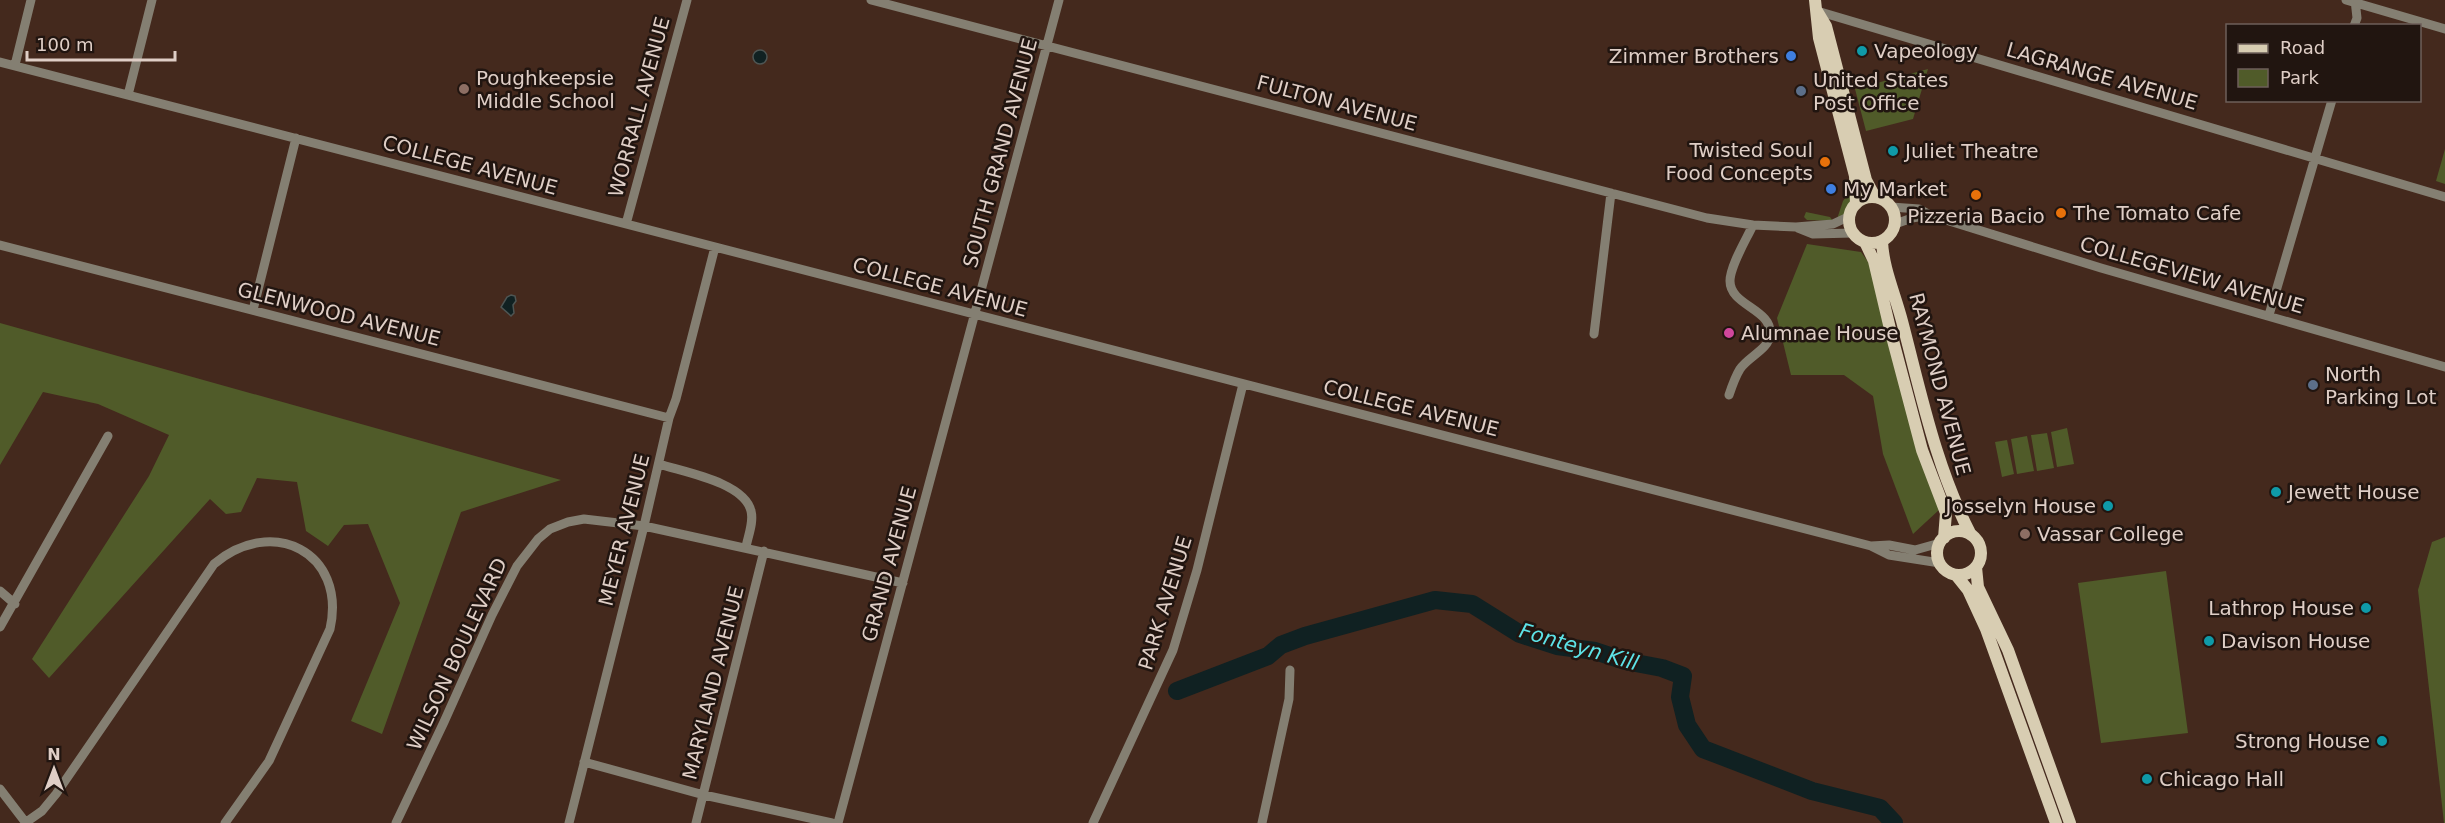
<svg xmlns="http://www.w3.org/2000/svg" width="2445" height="823" font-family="'DejaVu Sans',sans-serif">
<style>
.green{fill:#505b29}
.water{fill:#102122;stroke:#4e5553;stroke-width:1.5}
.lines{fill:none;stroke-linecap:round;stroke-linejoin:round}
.river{stroke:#102122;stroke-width:18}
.minor{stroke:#847f72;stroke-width:9}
.major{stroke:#d8cdb2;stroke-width:12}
.culture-dot{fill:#0f9aa8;stroke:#211510;stroke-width:2}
.shop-dot{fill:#3f7fe0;stroke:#211510;stroke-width:2}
.education-dot{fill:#8d6e63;stroke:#211510;stroke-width:2}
.service-dot{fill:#5c6f8a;stroke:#211510;stroke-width:2}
.food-dot{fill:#e8710a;stroke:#211510;stroke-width:2}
.hotel-dot{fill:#d1479c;stroke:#211510;stroke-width:2}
.labels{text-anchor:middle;stroke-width:5;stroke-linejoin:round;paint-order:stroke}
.poi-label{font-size:20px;fill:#dfcec6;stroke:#211510;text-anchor:start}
.street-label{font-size:20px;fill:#dfcec6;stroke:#211510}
.water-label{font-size:21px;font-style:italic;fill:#5de2e7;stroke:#211510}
</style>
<rect width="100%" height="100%" fill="#44291d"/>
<path class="green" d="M1928,69l-15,50 -47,12 -11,-42z
M2445,149v35l-9,-3z
M1850,192l3,16 -16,11 6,-18z
M1806,212l24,5 3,4 -26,-1 -3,-3z
M1807,244l54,8 15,21 64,236 -27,25 -30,-80 -10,-58 -29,-21h-53l-14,-57z
M0,323l561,157 -100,32 -79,222 -31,-13 49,-118 -32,-79 -24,1 -16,21 -22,-15 -9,-49 -40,-4 -16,34 -15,2 -16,-15 -161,179 -17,-19 117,-183 20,-41 -71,-31 -55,-12 -43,73z
M2067,428l7,36 -17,3 -6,-35z
M2047,433l7,35 -17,3 -6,-36z
M2027,436l7,35 -17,3 -6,-35z
M2007,440l7,34 -12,3 -7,-35z
M2445,537v286h-1l-26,-233 14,-48z
M2166,571l22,162 -87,10 -23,-160z"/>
<path class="water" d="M753 57a7 7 0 1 1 14 0a7 7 0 1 1-14 0Z
M511,295l4,1 1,5 -3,4 1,8 -3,3 -10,-9 6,-10z"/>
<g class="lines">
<path class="river" d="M1177,691l91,-35 13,-11 24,-9 130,-36 37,4 48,30 37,12 38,5 30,10 37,7 21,8 -3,21 7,28 16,24 109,42 68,17 14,15"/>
<path class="minor" d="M871,0l836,218 46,7 43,2 37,-3 17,-8
M2346,0l99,29
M1817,11l628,186
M2354,26l3,-8 -2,-18
M0,62l1871,484
M15,65l16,-65
M128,95l24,-95
M1891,207l28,2 11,6 -18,3 -17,6
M1930,215l171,53 344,99
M626,224l61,-224
M1798,228l15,6 40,-1
M0,245l669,173
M253,310l43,-172
M2269,315l63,-215
M1594,334l17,-141
M1729,395c3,-9 6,-18 11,-26 8,-12 29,-20 30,-34 3,-26 -40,-29 -40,-54 0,-15 16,-41 23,-56
M659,464c24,8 85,18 92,47 3,11 -3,25 -5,36
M1940,563l-51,-8 -18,-9 18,-1 26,5 25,-7
M0,591l15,13
M0,627l108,-191
M584,762l120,33 128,28
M0,789l26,34
M25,823l17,-12 14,-17 158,-230c58,-49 133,-12 116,65l-61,132 -44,62
M396,823l48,-101 48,-107 25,-49 21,-27 12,-10 18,-7 16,-3 60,7 259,57
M569,823l75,-297 25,-108 7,-19 39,-152
M696,823l68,-272
M838,823l221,-823
M1093,823l80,-173 24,-80 46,-186
M1262,823l27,-124 1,-29"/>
<path class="major" d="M1815,0l4,38 36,138 1,28
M1817,11l9,15 40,154 9,17
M1849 220a23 23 0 1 1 46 0a23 23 0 1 1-46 0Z
M1882,241c1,27 13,53 20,80 19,72 34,147 69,214
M1865,242l9,19 17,72 31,117 24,63 -2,25
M1937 553a22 22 0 1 1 44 0a22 22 0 1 1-44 0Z
M1976,567l2,20 30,63 62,173
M1956,575l12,15 18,39 70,194"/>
</g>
<g class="culture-dot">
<circle cx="1862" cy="51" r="6"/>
<circle cx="1893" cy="151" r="6"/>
<circle cx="2276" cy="492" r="6"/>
<circle cx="2108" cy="506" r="6"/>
<circle cx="2366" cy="608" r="6"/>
<circle cx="2209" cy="641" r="6"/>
<circle cx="2382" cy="741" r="6"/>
<circle cx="2147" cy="779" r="6"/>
</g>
<g class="shop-dot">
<circle cx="1791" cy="56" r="6"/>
<circle cx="1831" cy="189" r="6"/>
</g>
<g class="education-dot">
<circle cx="464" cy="89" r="6"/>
<circle cx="2025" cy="534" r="6"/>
</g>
<g class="service-dot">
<circle cx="1801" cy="91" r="6"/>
<circle cx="2313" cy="385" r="6"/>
</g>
<g class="food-dot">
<circle cx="1825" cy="162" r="6"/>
<circle cx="1976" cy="195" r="6"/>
<circle cx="2061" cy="213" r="6"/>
</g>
<circle class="hotel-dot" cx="1729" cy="333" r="6"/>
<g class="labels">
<g class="poi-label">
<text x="1874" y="58">Vapeology</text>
<text x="1779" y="63" text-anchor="end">Zimmer Brothers</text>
<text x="476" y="85">Poughkeepsie<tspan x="476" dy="23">Middle School</tspan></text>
<text x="1813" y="87">United States<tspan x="1813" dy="23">Post Office</tspan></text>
<text x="1813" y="157" text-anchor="end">Twisted Soul<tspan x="1813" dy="23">Food Concepts</tspan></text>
<text x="1905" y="158">Juliet Theatre</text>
<text x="1843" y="196">My Market</text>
<text x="2073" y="220">The Tomato Cafe</text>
<text x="1976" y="223" text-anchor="middle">Pizzeria Bacio</text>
<text x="1741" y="340">Alumnae House</text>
<text x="2325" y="381">North<tspan x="2325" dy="23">Parking Lot</tspan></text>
<text x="2288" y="499">Jewett House</text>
<text x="2096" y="513" text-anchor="end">Josselyn House</text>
<text x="2037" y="541">Vassar College</text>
<text x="2354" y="615" text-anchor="end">Lathrop House</text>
<text x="2221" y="648">Davison House</text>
<text x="2370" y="748" text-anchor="end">Strong House</text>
<text x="2159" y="786">Chicago Hall</text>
</g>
<g class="street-label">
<text transform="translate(2102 76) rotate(16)" y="7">LAGRANGE AVENUE</text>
<text transform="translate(1337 103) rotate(15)" y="7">FULTON AVENUE</text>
<text transform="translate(639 107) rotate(-75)" y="7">WORRALL AVENUE</text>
<text transform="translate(1000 153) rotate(-75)" y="7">SOUTH GRAND AVENUE</text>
<text transform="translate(470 165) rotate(15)" y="7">COLLEGE AVENUE</text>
<text transform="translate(2192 275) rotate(16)" y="7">COLLEGEVIEW AVENUE</text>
<text transform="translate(940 287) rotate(15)" y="7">COLLEGE AVENUE</text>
<text transform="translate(339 314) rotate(14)" y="7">GLENWOOD AVENUE</text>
<text transform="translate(1940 384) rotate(75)" y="7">RAYMOND AVENUE</text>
<text transform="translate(1411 408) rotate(14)" y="7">COLLEGE AVENUE</text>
<text transform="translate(624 530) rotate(-76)" y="7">MEYER AVENUE</text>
<text transform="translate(889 564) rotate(-75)" y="7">GRAND AVENUE</text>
<text transform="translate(1165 603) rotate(-73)" y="7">PARK AVENUE</text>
<text transform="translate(457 654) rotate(-65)" y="7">WILSON BOULEVARD</text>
<text transform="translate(713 683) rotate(-76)" y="7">MARYLAND AVENUE</text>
</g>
<g class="water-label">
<text transform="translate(1579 647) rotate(16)" y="7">Fonteyn Kill</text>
</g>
</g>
<rect x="2226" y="24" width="195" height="78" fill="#211510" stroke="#6d5f59" stroke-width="1.5"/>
<rect x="2238" y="44" width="30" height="9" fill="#d8cdb2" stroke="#6d5f59" stroke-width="1.5"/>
<text x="2280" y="54" font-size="18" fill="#dfcec6">Road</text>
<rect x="2238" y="69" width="30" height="18" fill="#505b29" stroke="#6d5f59" stroke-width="1.5"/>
<text x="2280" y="84" font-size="18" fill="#dfcec6">Park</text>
<g transform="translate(54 769)" stroke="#211510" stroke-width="4.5" paint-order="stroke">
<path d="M0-4.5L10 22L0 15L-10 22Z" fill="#dfcec6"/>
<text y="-9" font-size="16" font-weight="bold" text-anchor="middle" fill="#dfcec6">N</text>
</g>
<path d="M27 51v9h148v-9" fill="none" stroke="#dfcec6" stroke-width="3"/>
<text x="36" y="51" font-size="18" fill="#dfcec6" stroke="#211510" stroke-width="4.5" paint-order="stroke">100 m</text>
</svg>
